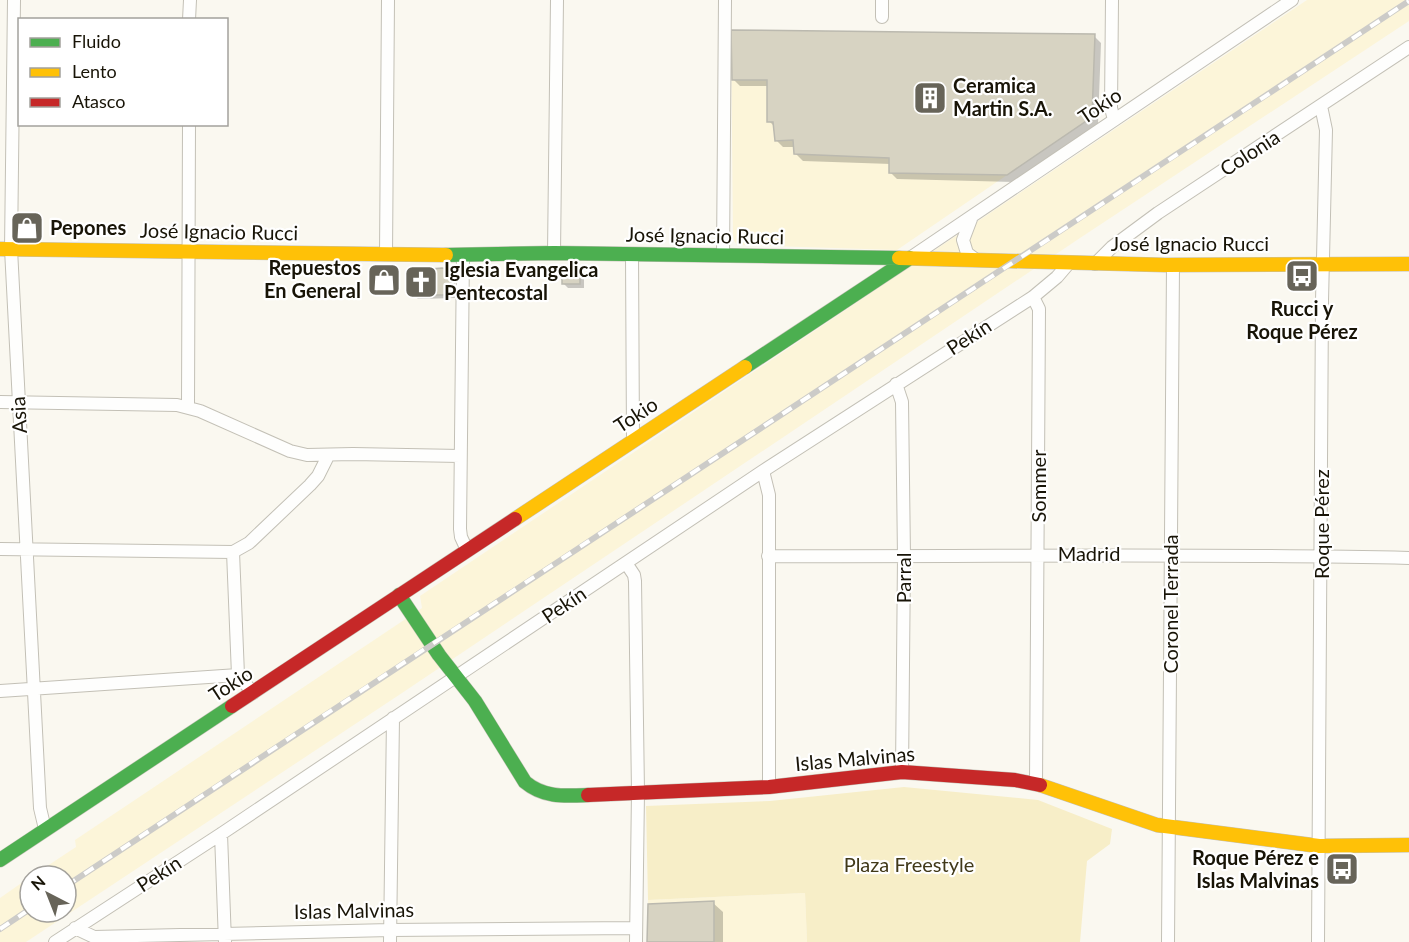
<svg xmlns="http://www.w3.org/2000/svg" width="1409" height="942" font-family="Lato,sans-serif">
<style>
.built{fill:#fcf5d9}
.green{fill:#f7eec8}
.shadow{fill:#0003}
.building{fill:#d7d3c2;stroke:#bbb9af;stroke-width:1.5}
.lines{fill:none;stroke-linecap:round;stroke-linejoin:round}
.street-casing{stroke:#c3c0b6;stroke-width:14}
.fast-casing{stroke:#c3c0b6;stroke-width:15}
.slow-casing{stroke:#c3c0b6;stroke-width:15}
.jam-casing{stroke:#c3c0b6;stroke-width:15}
.street{stroke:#fefefd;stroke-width:12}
.fast{stroke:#4caf50;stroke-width:14}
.slow{stroke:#ffc107;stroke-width:14}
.jam{stroke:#c62828;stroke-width:14}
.rail-casing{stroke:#cccbc8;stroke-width:6}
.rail{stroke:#fff;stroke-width:4;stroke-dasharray:11;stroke-linecap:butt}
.labels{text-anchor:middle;stroke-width:4.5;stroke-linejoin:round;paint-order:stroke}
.poi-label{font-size:20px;font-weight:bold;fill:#181407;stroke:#fff;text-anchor:start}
.street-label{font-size:20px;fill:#181407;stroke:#fff}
.park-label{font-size:20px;fill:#413919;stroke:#fff}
</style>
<rect width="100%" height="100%" fill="#faf8f0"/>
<path class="built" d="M1307,0h102v21l-329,217 -678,455 -376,249h-26v-44l30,-21v35h36v-36h-34l44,-29 -1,-7 347,-232 -2,-12z
M731,30l364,4 -3,83 -195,133 -160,-5 -4,-6z
M805,893l2,49h-160l1,-42z"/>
<path class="green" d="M904,787l134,13 74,29 -2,15 -23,17 -7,81h-273l-2,-49 -157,7 -2,-94 124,-5z"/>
<path class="shadow" d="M1094,36l7,7 -3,81 -84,58 -117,-3 -7,-7 1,-8 -88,-3 -7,-7 -1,-7h-12l-7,-7 -1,-13 -6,-6v-35h-29l-7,-7z
M31,222l5,4v19h-5l-5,-5z
M579,269l5,4v15h-16l-4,-4z
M392,271l5,4 -1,20h-16l-4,-5z
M446,271l9,10v17l-37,1 -5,-4z
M713,903l10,9v30h-74z"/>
<path class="building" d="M731,30l364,4 -3,83 -85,58 -118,-2v-15l-95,-4 -1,-14 -18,1 -2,-19h-6v-42h-35z
M21,220h11l1,21h-8l-3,-5z
M580,267v17h-18v-16z
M442,268l5,1 4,6 1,20h-21v-26z
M374,269h19v22h-19z
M412,269h19v26h-19z
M714,901v41h-67l1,-38z"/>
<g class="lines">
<g class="street-casing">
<path id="street" d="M14,0l-3,249 29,559 5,21
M1112,0l-1,108 3,12
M882,17v-17
M189,20l1,-20
M971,219l-8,21 4,13 8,6
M554,253l3,-253
M386,254l2,-254
M463,255l-3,274 1,8 6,13
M632,255l1,185
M723,256l2,-256
M910,258l382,-258
M1095,264l17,-17 46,-34 251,-166
M1033,297l6,12 -3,475
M896,384l6,18 2,155 -2,215
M0,402l177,3 23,6 90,40 17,4 46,-1 107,2
M188,407l1,-283
M763,471l6,24v292
M0,549l233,3 16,-9 61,-58 8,-9 10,-20
M233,552l5,123 15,18
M768,556c214,1 427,-3 641,2
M626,563l8,12 1,6 3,211 -2,150
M0,691l238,-16
M221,834l4,108
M75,928l19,9 296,-7 246,-2
M55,942l166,-108 542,-363 270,-174 24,-20 12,-14
M390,942l3,-224
M1168,942l5,-677
M1318,942l4,-641 4,-171 -5,-24"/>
</g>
<g class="fast-casing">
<path id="fast" d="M446,255l108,-2 345,5
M745,367l165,-109
M399,595l40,60 36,46 50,81c19,16 40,14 63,13
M0,860l232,-154"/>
</g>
<g class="slow-casing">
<path id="slow" d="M0,249l446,6
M899,258l266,7 244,-1
M515,519l230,-152
M1040,785l117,40 162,21 90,-1"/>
</g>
<g class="jam-casing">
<path id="jam" d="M232,706l283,-187
M588,795l181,-8 133,-15 113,8 25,5"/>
</g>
<use href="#street" class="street"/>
<use href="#fast" class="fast"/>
<use href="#slow" class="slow"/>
<use href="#jam" class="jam"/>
<g class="rail-casing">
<path id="rail" d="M66,886c447,-297 897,-589 1343,-885
M0,929l30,-20"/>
</g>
<use href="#rail" class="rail"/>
</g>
<defs>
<g id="building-square" transform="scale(1.725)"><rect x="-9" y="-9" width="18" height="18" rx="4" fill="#676459" stroke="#fff"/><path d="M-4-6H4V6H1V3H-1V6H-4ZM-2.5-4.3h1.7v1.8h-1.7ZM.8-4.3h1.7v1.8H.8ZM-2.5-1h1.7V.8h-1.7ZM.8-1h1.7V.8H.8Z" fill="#fff"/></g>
<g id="shop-square" transform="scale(1.725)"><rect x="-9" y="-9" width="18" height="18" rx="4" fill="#676459" stroke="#fff"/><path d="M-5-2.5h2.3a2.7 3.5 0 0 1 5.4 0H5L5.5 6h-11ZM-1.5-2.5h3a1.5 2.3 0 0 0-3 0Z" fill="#fff"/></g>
<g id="bus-square" transform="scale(1.725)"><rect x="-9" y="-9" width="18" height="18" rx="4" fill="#676459" stroke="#fff"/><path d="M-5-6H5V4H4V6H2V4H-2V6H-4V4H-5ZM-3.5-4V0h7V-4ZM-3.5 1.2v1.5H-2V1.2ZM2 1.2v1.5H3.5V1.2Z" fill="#fff"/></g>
<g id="church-square" transform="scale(1.725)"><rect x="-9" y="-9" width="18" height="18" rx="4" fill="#676459" stroke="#fff"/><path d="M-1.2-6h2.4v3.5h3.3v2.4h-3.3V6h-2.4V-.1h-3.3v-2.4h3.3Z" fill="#fff"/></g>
</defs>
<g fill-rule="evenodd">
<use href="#building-square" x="930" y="98"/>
<use href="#shop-square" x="27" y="228"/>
<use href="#bus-square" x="1302" y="276"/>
<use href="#shop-square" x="384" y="280"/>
<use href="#church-square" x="421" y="282"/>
<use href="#bus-square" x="1342" y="869"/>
</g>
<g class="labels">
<g class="poi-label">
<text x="953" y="93">Ceramica<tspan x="953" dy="23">Martin S.A.</tspan></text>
<text x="50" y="235">Pepones</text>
<text x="361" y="275" text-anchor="end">Repuestos<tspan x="361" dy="23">En General</tspan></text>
<text x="444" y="277">Iglesia Evangelica<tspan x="444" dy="23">Pentecostal</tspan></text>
<text x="1302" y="316" text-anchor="middle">Rucci y<tspan x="1302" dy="23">Roque Pérez</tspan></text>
<text x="1319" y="865" text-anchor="end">Roque Pérez e<tspan x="1319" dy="23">Islas Malvinas</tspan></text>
</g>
<g class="street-label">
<text transform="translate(1100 106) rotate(-34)" y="7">Tokio</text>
<text transform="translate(1250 153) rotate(-33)" y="7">Colonia</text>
<text transform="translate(219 232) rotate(1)" y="7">José Ignacio Rucci</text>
<text transform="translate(705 236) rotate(1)" y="7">José Ignacio Rucci</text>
<text x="1190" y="251">José Ignacio Rucci</text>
<text transform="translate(969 337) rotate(-33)" y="7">Pekín</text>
<text transform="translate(19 415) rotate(-93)" y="7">Asia</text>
<text transform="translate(636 415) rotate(-33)" y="7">Tokio</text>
<text transform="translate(1039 486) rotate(-90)" y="7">Sommer</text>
<text transform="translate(1322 524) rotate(-90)" y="7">Roque Pérez</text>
<text x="1089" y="561">Madrid</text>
<text transform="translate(904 578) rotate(-90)" y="7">Parral</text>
<text transform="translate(1171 604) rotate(-90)" y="7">Coronel Terrada</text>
<text transform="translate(564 605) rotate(-34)" y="7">Pekín</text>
<text transform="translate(231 684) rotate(-33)" y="7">Tokio</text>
<text transform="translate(855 759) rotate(-5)" y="7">Islas Malvinas</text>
<text transform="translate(159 874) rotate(-33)" y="7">Pekín</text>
<text transform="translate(354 911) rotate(-1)" y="7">Islas Malvinas</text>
</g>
<g class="park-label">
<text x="909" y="872">Plaza Freestyle</text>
</g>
</g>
<rect x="18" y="18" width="210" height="108" fill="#ffffff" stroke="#a3a19c" stroke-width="1.5"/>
<rect x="30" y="38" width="30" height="9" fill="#4caf50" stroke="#a3a19c" stroke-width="1.5"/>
<text x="72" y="48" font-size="18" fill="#181407">Fluido</text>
<rect x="30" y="68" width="30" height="9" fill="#ffc107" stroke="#a3a19c" stroke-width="1.5"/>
<text x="72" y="78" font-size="18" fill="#181407">Lento</text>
<rect x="30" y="98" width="30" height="9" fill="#c62828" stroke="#a3a19c" stroke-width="1.5"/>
<text x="72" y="108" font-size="18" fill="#181407">Atasco</text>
<g transform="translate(48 894) rotate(318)"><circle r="28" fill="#ffffff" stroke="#a3a19c" stroke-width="1.5"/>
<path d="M0-4.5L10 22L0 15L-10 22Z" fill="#676459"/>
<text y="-9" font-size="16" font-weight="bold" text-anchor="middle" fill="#181407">N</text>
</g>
</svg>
